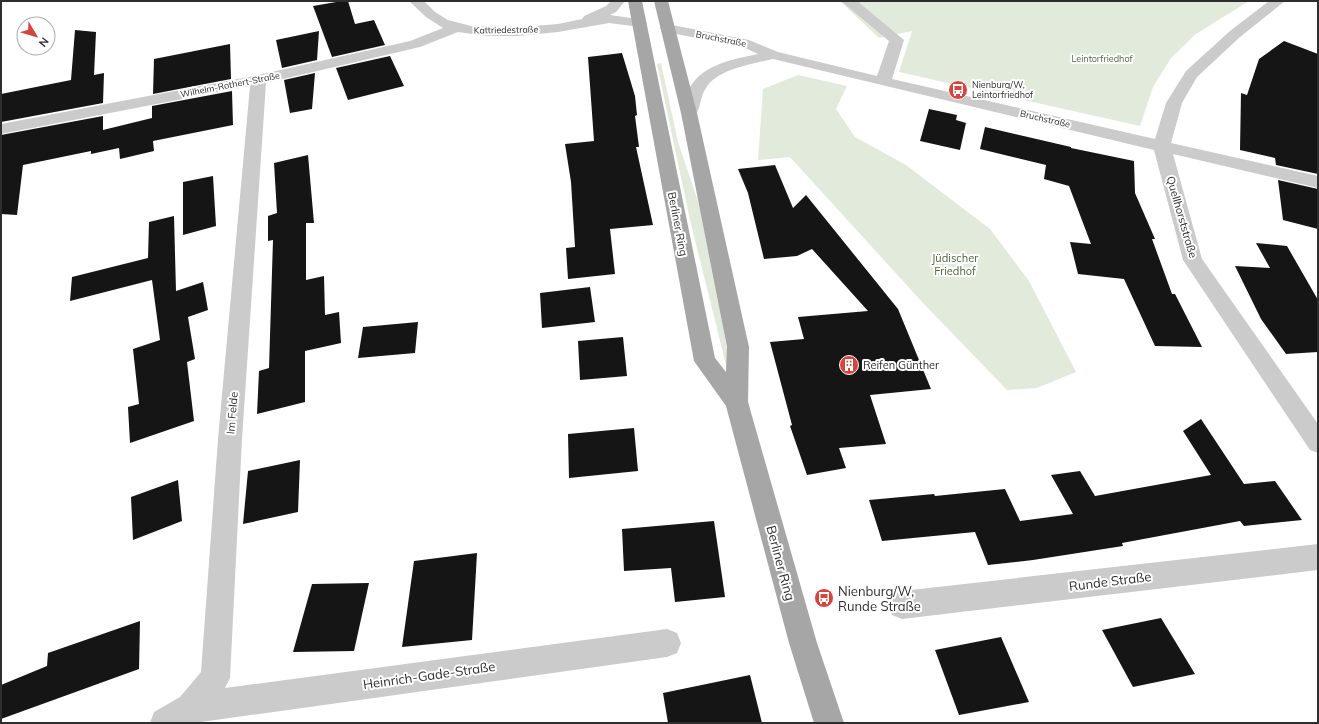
<svg xmlns="http://www.w3.org/2000/svg" width="1319" height="724" font-family="Mulish,sans-serif">
<style>
.green{fill:#e2eadc}
.building{fill:#151515}
.lines{fill:none;stroke-linecap:round;stroke-linejoin:round}
.minor{fill:#cbcbcb;fill-rule:evenodd}
.primary{fill:#a6a6a6;fill-rule:evenodd}
.labels{text-anchor:middle;stroke-width:4;stroke-linejoin:round;paint-order:stroke}
.far-street-label{font-size:9px;fill:#2e2e2e;stroke:#fff}
.far-park-label{font-size:9px;fill:#4d653f;stroke:#fff}
.far-poi-label{font-size:9px;fill:#2e2e2e;stroke:#fff;text-anchor:start}
.street-label{font-size:11px;fill:#2e2e2e;stroke:#fff}
.park-label{font-size:11px;fill:#4d653f;stroke:#fff}
.poi-label{font-size:11px;fill:#2e2e2e;stroke:#fff;text-anchor:start}
.near-street-label{font-size:13px;fill:#2e2e2e;stroke:#fff}
.near-poi-label{font-size:13px;fill:#2e2e2e;stroke:#fff;text-anchor:start}
</style>
<rect width="100%" height="100%" fill="#fff"/>
<path class="green" d="M840,1h409l-53,33 -25,24 -18,29 -13,39 -241,-54 13,-41 -33,7z
M661,63l17,79 27,80 25,145 -3,2 -37,-149 -33,-156z
M798,75l49,11 -11,23 19,28 51,28 84,64 39,52 47,91 -39,16 -30,2 -84,-87 -133,-146 -32,3 5,-71z"/>
<path class="building" d="M342,1h6l7,23 19,-4 11,25 -53,12 -19,-51z
M75,30l21,2 -2,43 10,-2 -1,30 -102,19v-28l70,-14z
M319,31l-2,29 -35,8 -6,-28z
M1284,41l34,13v120l-42,-9 -1,-7 -35,-8 1,-57 6,2 12,-36z
M230,44l1,35 -78,15 1,-35z
M622,53l13,43 2,19 -2,1 4,31h-3l17,78 -43,4 5,45 -47,5 -2,-31 9,-1 -4,-65 -6,-38 29,-3 -6,-84z
M390,56l14,30 -56,14 -12,-32z
M315,73l-3,36 -22,4 -6,-33z
M232,91l1,34 -80,16 1,10 -34,8 -1,-11 -28,6v-3l-68,14 -6,50 -16,-1v-79l102,-19v14l49,-12v-12z
M929,109l28,6 -1,5 10,3 -6,27 -40,-9z
M985,127l86,20v1l63,13 1,32 20,46h-3l20,55h3l27,53 -47,-1 -31,-67 -46,-5 -8,-32 21,2 -22,-58 -25,-7 2,-14 -66,-16z
M308,155l6,68h-8v57l18,-4 1,39 14,-3 2,31 -36,8v51l-48,12 2,-43 10,-3 4,-128 -5,1v-25l9,-3 -3,-50z
M775,165l18,43 13,-13 92,114 33,80 -61,6 16,49 -47,4 7,20 -39,7 -17,-49 2,-1 -22,-83 34,-3 -6,-22 70,-6 -56,-62 -15,7 -33,3 -16,-66 -10,-24z
M213,176l3,50 -33,9v-53z
M1278,180l40,9v40l-35,-9z
M174,216l2,75 27,-9 5,28 -20,7 7,42 -8,3 7,59 -64,22 -2,-36 11,-3 -6,-55 27,-9 -8,-60 -82,21 2,-24 76,-19 1,-36z
M1256,243l31,3 31,54v52l-32,2 -25,-35 -26,-53 35,2z
M590,287l5,35 -53,6 -2,-35z
M418,322l-3,31 -57,5 5,-31z
M623,337l4,39 -47,4 -2,-39z
M1201,419l43,65 31,-3 27,39 -58,6 -4,-5 -118,22 1,3 -90,14 -45,5 -13,-33 -93,9 -13,-41 65,-6 1,2 70,-7 15,32 53,-7 -22,-39 29,-4 15,25 116,-21 -28,-44z
M634,428l4,43 -69,7 -1,-44z
M300,460l-2,52 -55,12 5,-53z
M178,480l4,41 -49,19 -2,-43z
M714,521l11,76 -50,5 -4,-34 -47,3 -2,-42z
M477,553l-5,87 -70,7 12,-86z
M369,583l-15,68 -61,1 19,-68z
M1161,618l34,56 -62,13 -31,-57z
M140,621l-1,48 -138,50v-34l46,-19 1,-13z
M1001,637l28,65 -70,13 -24,-65z
M750,675l12,48h-94l-5,-30z"/>
<g class="lines">
<path class="minor" d="M409,1h15l11,11 13,8 23,6 31,1 31,-1 25,-2 24,-5 2,-3 22,-10 5,-5h14l-9,11 -6,3 35,5 2,3 -2,3 -5,1 -31,-4 -51,9 -40,4h-32l-28,-4 -38,15 -154,36 -24,356 -12,239 -5,10 442,-59 10,4 4,10 -4,10 -10,4 -473,66h-44l4,-11 26,-15 21,-25 17,-233 32,-353 -249,48v-10l257,-49 152,-34 33,-13 -17,-11z
M841,1h16l47,39 -12,39 263,60 11,-36 20,-32 44,-40 39,-30h16l-45,36 -43,40 -15,26 -11,40 147,33v12l-145,-34 29,105 116,165v29l-8,-3 -127,-190 -29,-110 -381,-91c-20,5 -56,10 -67,29 -6,8 -5,20 -11,28l-6,2 -6,-2 -2,-3c3,-9 5,-18 9,-26 14,-23 44,-28 68,-33l-13,-6 -83,-17 -2,-3 2,-3 5,-1 82,16 29,12 99,24 12,-35z
M1318,544v26l-416,49 -10,-4 -4,-10 4,-10 10,-4z"/>
<path class="primary" d="M628,1h14l73,357 11,14 1,-25 -46,-234 -27,-112h14l29,112 52,234 -1,55 69,241 27,80h-30l-25,-80 -63,-237 -32,-45z"/>
</g>
<defs>
<g id="bus-disc" transform="scale(1)"><circle r="9.5" fill="#d6443f" stroke="#fff"/><path d="M-5-6H5V4H4V6H2V4H-2V6H-4V4H-5ZM-3.5-4V0h7V-4ZM-3.5 1.2v1.5H-2V1.2ZM2 1.2v1.5H3.5V1.2Z" fill="#fff"/></g>
<g id="building-disc" transform="scale(1)"><circle r="9.5" fill="#d6443f" stroke="#fff"/><path d="M-4-6H4V6H1V3H-1V6H-4ZM-2.5-4.3h1.7v1.8h-1.7ZM.8-4.3h1.7v1.8H.8ZM-2.5-1h1.7V.8h-1.7ZM.8-1h1.7V.8H.8Z" fill="#fff"/></g>
</defs>
<g fill-rule="evenodd">
<use href="#bus-disc" x="958" y="90"/>
<use href="#building-disc" x="849" y="365"/>
<use href="#bus-disc" x="824" y="598"/>
</g>
<g class="labels">
<g class="far-street-label">
<text transform="translate(506 30) rotate(-1)" y="3">Kattriedestraße</text>
<text transform="translate(721 39) rotate(11)" y="3">Bruchstraße</text>
<text transform="translate(230 85) rotate(-11)" y="3">Wilhelm-Rothert-Straße</text>
<text transform="translate(1045 119) rotate(13)" y="3">Bruchstraße</text>
</g>
<g class="far-park-label">
<text x="1102" y="62">Leintorfriedhof</text>
</g>
<g class="far-poi-label">
<text x="972" y="88">Nienburg/W,<tspan x="972" dy="10">Leintorfriedhof</tspan></text>
</g>
<g class="street-label">
<text transform="translate(1182 217) rotate(74)" y="4">Quellhorststraße</text>
<text transform="translate(678 224) rotate(79)" y="4">Berliner Ring</text>
<text transform="translate(232 413) rotate(-85)" y="4">Im Felde</text>
</g>
<g class="park-label">
<text x="955" y="262">Jüdischer<tspan x="955" dy="13">Friedhof</tspan></text>
</g>
<g class="poi-label">
<text x="863" y="369">Reifen Günther</text>
</g>
<g class="near-street-label">
<text transform="translate(781 563) rotate(75)" y="5">Berliner Ring</text>
<text transform="translate(1110 581) rotate(-7)" y="5">Runde Straße</text>
<text transform="translate(429 675) rotate(-8)" y="5">Heinrich-Gade-Straße</text>
</g>
<g class="near-poi-label">
<text x="838" y="596">Nienburg/W,<tspan x="838" dy="15">Runde Straße</tspan></text>
</g>
</g>
<rect width="1319" height="724" fill="none" stroke="#2e2e2e" stroke-width="4"/>
<g transform="translate(36 36) rotate(128)"><circle r="19" fill="#ffffff" stroke="#ababab"/>
<path d="M0-3L7 15L0 10L-7 15Z" fill="#d6443f"/>
<text y="-6" font-size="11" font-weight="bold" text-anchor="middle" fill="#2e2e2e">N</text>
</g>
</svg>
